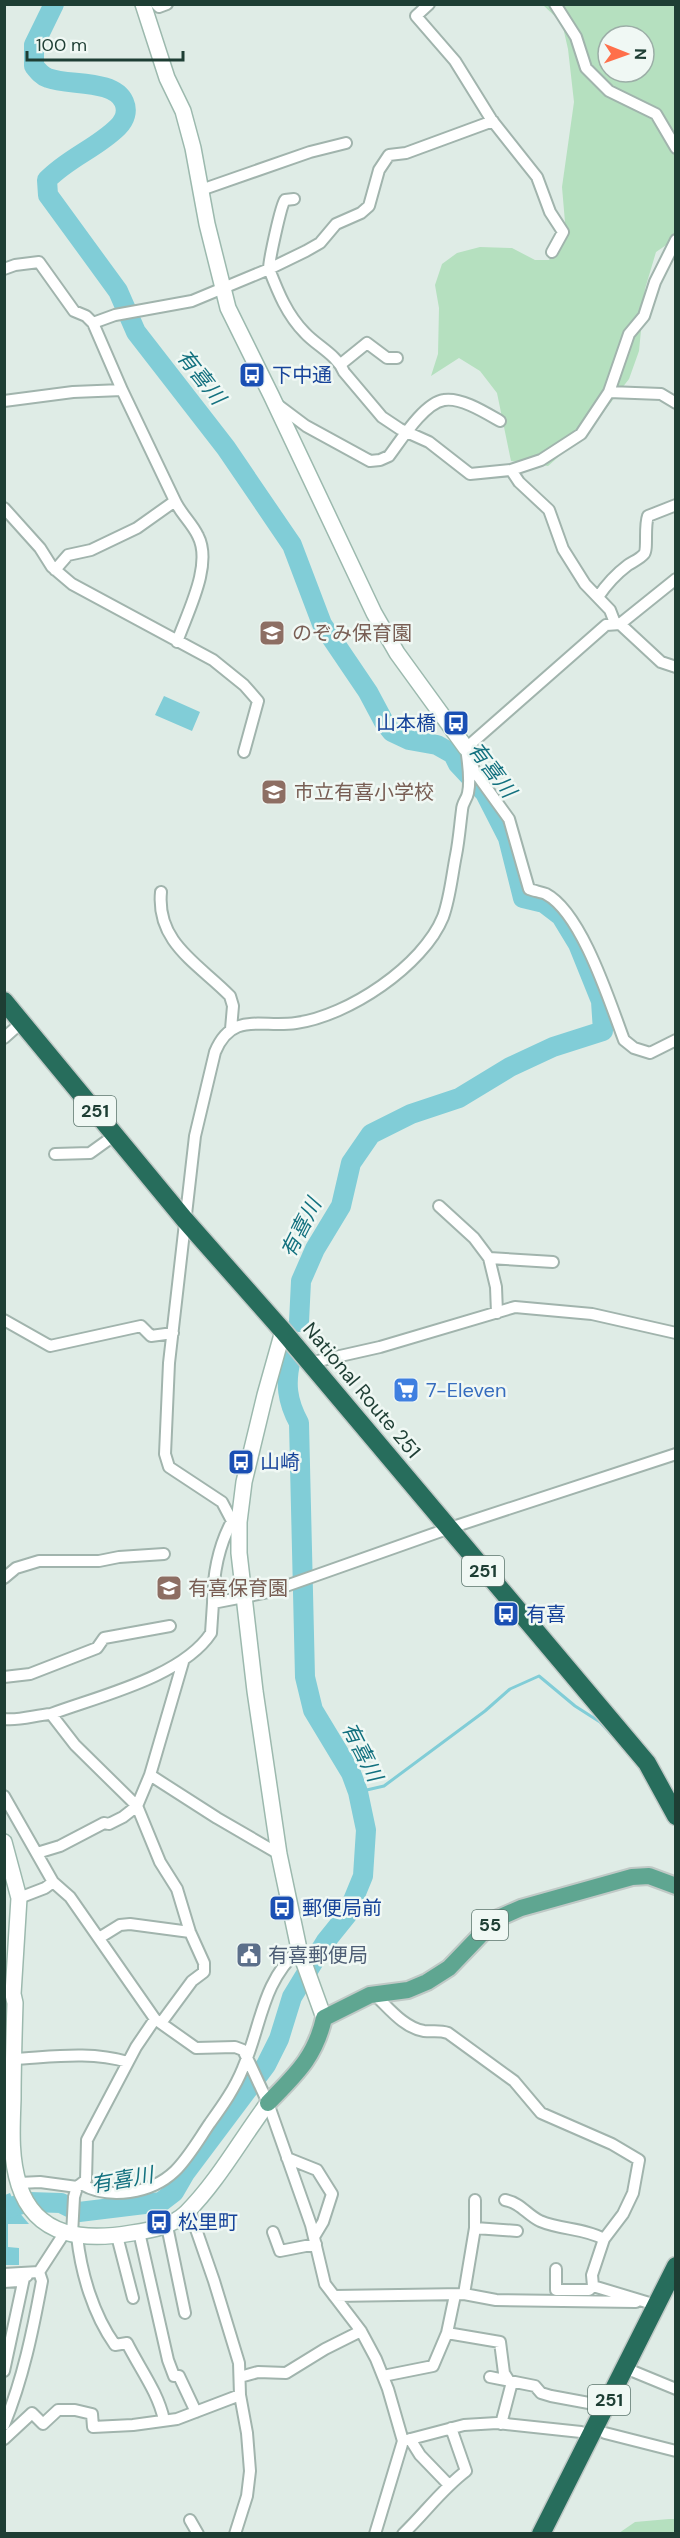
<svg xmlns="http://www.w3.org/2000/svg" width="680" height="2538" font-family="'DM Sans','Noto Sans JP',sans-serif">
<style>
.green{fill:#b5e0bf;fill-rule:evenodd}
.water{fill:#81cdd7}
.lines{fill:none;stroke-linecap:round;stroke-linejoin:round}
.stream{stroke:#81cdd7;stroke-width:3}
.river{stroke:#81cdd7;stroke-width:20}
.street-casing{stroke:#a1b4ad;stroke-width:14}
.secondary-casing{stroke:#9cb9ae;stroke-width:18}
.primary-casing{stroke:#c0c9c6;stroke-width:20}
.highway-casing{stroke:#c0c9c6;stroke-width:21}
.street{stroke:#fff;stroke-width:10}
.secondary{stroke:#fff;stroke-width:15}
.primary{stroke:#5fa691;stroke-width:16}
.highway{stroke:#276d5c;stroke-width:18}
.labels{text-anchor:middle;stroke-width:5;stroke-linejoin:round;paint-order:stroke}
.shield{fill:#f0f8f4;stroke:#5d766e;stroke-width:1.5}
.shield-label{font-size:18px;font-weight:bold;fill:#1e3e34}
.transit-label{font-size:20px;fill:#164399;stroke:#f0f8f4;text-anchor:start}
.education-label{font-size:20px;fill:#785e54;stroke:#f0f8f4;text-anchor:start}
.street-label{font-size:20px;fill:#1e3e34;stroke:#f0f8f4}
.shop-label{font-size:20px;fill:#366cbe;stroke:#f0f8f4;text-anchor:start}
.service-label{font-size:20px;fill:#4e5e75;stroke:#f0f8f4;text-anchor:start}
.water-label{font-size:21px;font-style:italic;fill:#13717f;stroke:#f0f8f4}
</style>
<rect width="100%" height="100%" fill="#dfece6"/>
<path class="green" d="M543,5h132v234l-19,13 -11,37 -6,62 -10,28 -38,49 -43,38 -37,-5 -14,-68 -17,-22 -21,-13 -28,18 7,-22 1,-46 -4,-23 7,-21 15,-11 23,-6 32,1 23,12h14l17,-26 -4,-47 12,-85 -6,-53 -6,-26zM608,36h36v36h-36z
M669,2519h6v14h-56l16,-11z"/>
<path class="water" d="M164,696l36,16 -8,19 -37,-16z
M10,2193l8,18 11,13h-21v23l11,1v17h-14v-70z"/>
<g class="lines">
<path class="stream" d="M358,1792l26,-6 101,-75 25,-22 29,-13 36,30 25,16 11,12"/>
<path class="river" d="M54,4l-20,41v21c4,5 8,10 14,12 21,8 66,1 76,24 4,9 1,18 -6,25 -21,21 -50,31 -71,53l1,15 70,96 18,41 90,116 66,97 30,79 46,68 16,30 8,10 17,8 28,5 16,9 5,10 27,29 23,45 15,60 21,5 17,13 17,28 23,57 2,30 -50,16 -43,20 -51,31 -48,16 -40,20 -20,29 -10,43 -26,43 -14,32 -2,41
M4,2209l25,-7 32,1 18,9 82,-10 13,-10 11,-19 81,-108 13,-26 13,-42 34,-56 21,-26 16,-39 3,-46 -8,-38 -7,-19 -38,-63 -8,-33 -6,-254c-12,-22 -14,-40 -8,-64"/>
<g class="street-casing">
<path id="street" d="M156,4l3,3 8,-3
M429,4l-13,12 39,45 36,58 46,58 13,35 13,20 -11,20
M555,4l21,33 10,31 23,23 47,23 20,34
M201,190l109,-38 36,-9
M294,199l-9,1c-4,5 -16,60 -16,69l37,-18 14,-8 16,-19 25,-11 8,-7 10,-36 10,-15 17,-2 87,-32
M4,269l11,-4 24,-3 35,49 12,5 7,7 29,67 53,111c6,13 17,22 23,35 15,29 -11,77 -21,106
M93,323l22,-8 77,-14 77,-32c9,23 18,46 36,64 12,13 32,22 39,39l38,45 18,12 29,13 41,32 41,-4 30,-10 40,-26 28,-42 20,-58 15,-18 11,-34 21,-42
M341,364l26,-21 20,15h10
M609,392l52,2 15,9
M4,401l69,-9 49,-2
M278,405l28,21 64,35 10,-1 9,-4c12,-16 35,-53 55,-56 17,-3 42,13 56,21
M511,470l8,12 30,28 14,39 22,35 25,26 5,13
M4,508l36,40 12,19 20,17 141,76 31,25 14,16 -14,51
M55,570l13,-15 23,-5 46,-22 38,-27
M598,597c8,-12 18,-23 30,-32 4,-3 12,-6 16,-11 4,-5 0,-27 4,-38l28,-11
M620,624l56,-45
M466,748l140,-123 14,-1 41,38 15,5
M470,760l5,12 34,47 20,70c5,2 12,3 17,5 36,19 64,109 78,146l10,8 16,5 26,-13
M161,892c-5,51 38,72 69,104l3,10 -2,23
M4,1038l18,-16
M55,1154l35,-1 25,-18
M439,1206l35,32 15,20
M497,1313l-1,-26 -7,-29 64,4
M4,1320l46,26 91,-20 10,10 22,-3
M309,1363l71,-16 135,-40 77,7 84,19
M239,1522l-7,-1 -10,-19 -53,-35 -4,-13 4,-91 26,-227 20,-84c17,-41 46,-24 81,-29 52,-7 127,-57 147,-106 7,-19 9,-42 13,-62 3,-15 4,-30 6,-45 0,-7 5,-11 6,-17 3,-14 0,-31 -2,-45
M4,1578l12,-10 23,-7h60l20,-4 45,-3
M213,1603c0,-29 5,-56 19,-82
M4,1677l26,-3 67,-26 7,-10 66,-12
M51,1714l24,31 62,61 23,56 17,27 13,43 14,31v9l-12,9 -31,42
M4,1719c16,2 31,-4 47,-5 48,-18 131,-37 160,-81l2,-30 56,-11 181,-64 226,-74
M150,1775l67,43 62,36
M4,1796l49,86 17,15 85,122 41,29 39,-1 8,3 7,14 18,39 43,122 14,59 36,47 15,28 12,30 15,52 -28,93
M37,1853l23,-7 44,-23 5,1 14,-7 14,-11 13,-31 33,-113
M19,1898l26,-10 8,-6
M99,1938l21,-13 10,-1 60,8
M374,1994c14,13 30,34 50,37 9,1 15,-1 24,2l66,48 27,32 71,31 27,16 -6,33 -10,21 -19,25 -12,36 1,11 63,19
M13,2059c40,-2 76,-8 115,3
M287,2158l30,12 15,24 -9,28 -9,15
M19,2183l21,-1 37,5
M81,2184c28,16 70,10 94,-13 14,-14 24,-32 35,-48 13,-18 25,-35 33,-55 19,-44 18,-84 56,-119
M505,2200c16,3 22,15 35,21 21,9 44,7 64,18
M189,2209l25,72 25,82 1,32 7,38 3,38 -3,25 -12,38
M167,2226l18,87
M475,2228l42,3
M139,2232l29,128 6,16h5l17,36
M273,2232l7,19 36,-7
M72,2235l2,-38 3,-10 9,-7 1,-40 49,-93 19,-28
M77,2236c4,37 16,78 38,109l12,-2c13,26 31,49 37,77
M117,2236l16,62
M556,2269v21h33l4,-4
M39,2272l26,-40
M4,2274l35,-2
M4,2282l14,-1 9,-5
M464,2294l11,-66v-28
M334,2296l130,-2 32,6 140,2
M447,2333l53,9 4,31 5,8
M625,2368l51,21
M4,2371l20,-93
M383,2376l50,-10 14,-33 8,-38
M240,2377l18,-5 28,1 39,-24 36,-18
M490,2377l45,9 6,7 10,3 54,10
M501,2424l11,-42
M4,2425c19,-46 29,-95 38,-144l-3,-9
M605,2433l71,18
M4,2439l28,-26 11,11 15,-14h17l17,4 1,13 40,-2 44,-6 63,-24
M410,2439l10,16 28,29
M403,2441l61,-16 33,-2 84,9
M190,2520l8,14
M403,2534c22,-21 39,-45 63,-63l-15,-43"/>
</g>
<g class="secondary-casing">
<path id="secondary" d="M143,4l24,74 16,33 10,37 14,76 21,84 43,87 103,218 23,40 69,95
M283,1331l-18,64 -21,87 -5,40v31l16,138 24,163 20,95 25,69
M4,1842l15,56 -6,96 2,9c-1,32 -2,64 -2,96 -1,29 -3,58 6,86 17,53 66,56 113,48 20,-3 39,-6 54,-20 32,-32 55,-74 82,-110"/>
</g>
<g class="primary-casing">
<path id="primary" d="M268,2103c27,-28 47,-45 56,-85l46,-23 38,-5 19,-8 22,-14 47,-49 25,-11 111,-31 17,-1 27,10"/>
</g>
<g class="highway-casing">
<path id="highway" d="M4,1001l181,219 98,111 364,432 29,53
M541,2534l135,-268"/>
</g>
<use href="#street" class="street"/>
<use href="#secondary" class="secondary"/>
<use href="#primary" class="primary"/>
<use href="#highway" class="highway"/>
</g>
<defs>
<g id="bus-square" transform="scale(1.35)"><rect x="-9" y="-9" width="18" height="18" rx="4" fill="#1a4fb4" stroke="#f0f8f4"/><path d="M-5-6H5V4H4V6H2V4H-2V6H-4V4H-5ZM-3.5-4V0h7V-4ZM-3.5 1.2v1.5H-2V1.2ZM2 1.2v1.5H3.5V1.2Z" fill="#fff"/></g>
<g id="school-square" transform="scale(1.35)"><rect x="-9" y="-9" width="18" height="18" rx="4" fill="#8d6e63" stroke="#f0f8f4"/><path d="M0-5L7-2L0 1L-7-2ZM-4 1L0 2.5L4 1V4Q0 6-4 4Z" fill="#fff"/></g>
<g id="supermarket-square" transform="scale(1.35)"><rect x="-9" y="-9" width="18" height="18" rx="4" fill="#3f7fe0" stroke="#f0f8f4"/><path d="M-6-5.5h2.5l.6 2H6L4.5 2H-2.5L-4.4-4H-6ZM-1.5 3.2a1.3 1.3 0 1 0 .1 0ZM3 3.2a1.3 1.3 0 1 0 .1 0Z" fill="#fff"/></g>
<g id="civic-square" transform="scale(1.35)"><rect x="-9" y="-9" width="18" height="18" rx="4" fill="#5c6f8a" stroke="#f0f8f4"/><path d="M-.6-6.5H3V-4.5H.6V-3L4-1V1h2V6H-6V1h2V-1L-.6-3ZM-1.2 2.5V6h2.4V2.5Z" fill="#fff"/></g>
</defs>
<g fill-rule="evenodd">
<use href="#bus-square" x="252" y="375"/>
<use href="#school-square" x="272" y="633"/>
<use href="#bus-square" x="456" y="723"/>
<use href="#school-square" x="274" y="792"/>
<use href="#supermarket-square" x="406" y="1390"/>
<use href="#bus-square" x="241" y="1462"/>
<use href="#school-square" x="169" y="1588"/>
<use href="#bus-square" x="506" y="1614"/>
<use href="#bus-square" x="282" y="1908"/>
<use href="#civic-square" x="249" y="1955"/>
<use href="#bus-square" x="159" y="2222"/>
</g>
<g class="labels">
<g class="shield">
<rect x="74" y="1096" width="42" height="30" rx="4.5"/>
<rect x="462" y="1556" width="42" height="30" rx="4.5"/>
<rect x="472" y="1910" width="36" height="30" rx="4.5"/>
<rect x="588" y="2385" width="42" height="30" rx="4.5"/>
</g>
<g class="shield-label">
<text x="95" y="1117">251</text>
<text x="483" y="1577">251</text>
<text x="490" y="1931">55</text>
<text x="609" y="2406">251</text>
</g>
<g class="transit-label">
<text x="272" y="382">下中通</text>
<text x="436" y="730" text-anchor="end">山本橋</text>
<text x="260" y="1469">山崎</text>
<text x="526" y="1621">有喜</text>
<text x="302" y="1915">郵便局前</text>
<text x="178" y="2229">松里町</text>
</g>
<g class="education-label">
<text x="292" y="640">のぞみ保育園</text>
<text x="294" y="799">市立有喜小学校</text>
<text x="188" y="1595">有喜保育園</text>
</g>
<g class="street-label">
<text transform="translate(362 1390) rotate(50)" y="7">National Route 251</text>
</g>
<g class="shop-label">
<text x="426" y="1397">7-Eleven</text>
</g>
<g class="service-label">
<text x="268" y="1962">有喜郵便局</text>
</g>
<g class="water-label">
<text transform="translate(201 377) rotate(52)" y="7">有喜川</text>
<text transform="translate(492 770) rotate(53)" y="7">有喜川</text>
<text transform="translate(301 1228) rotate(-63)" y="7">有喜川</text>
<text transform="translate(362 1752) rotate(63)" y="7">有喜川</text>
<text transform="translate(122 2180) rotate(-10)" y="7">有喜川</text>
</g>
</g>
<rect width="680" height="2538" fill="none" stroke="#1e3e34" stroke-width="12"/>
<g transform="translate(626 54) rotate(91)"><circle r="28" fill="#f0f8f4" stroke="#9caea7" stroke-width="1.5"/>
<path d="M0-4.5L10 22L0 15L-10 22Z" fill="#ff6f4a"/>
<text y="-9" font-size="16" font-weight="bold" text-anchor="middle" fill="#1e3e34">N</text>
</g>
<path d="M27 51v9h156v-9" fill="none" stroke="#1e3e34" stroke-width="3"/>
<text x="36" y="51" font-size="18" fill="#1e3e34" stroke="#f0f8f4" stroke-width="4.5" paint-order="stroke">100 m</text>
</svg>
